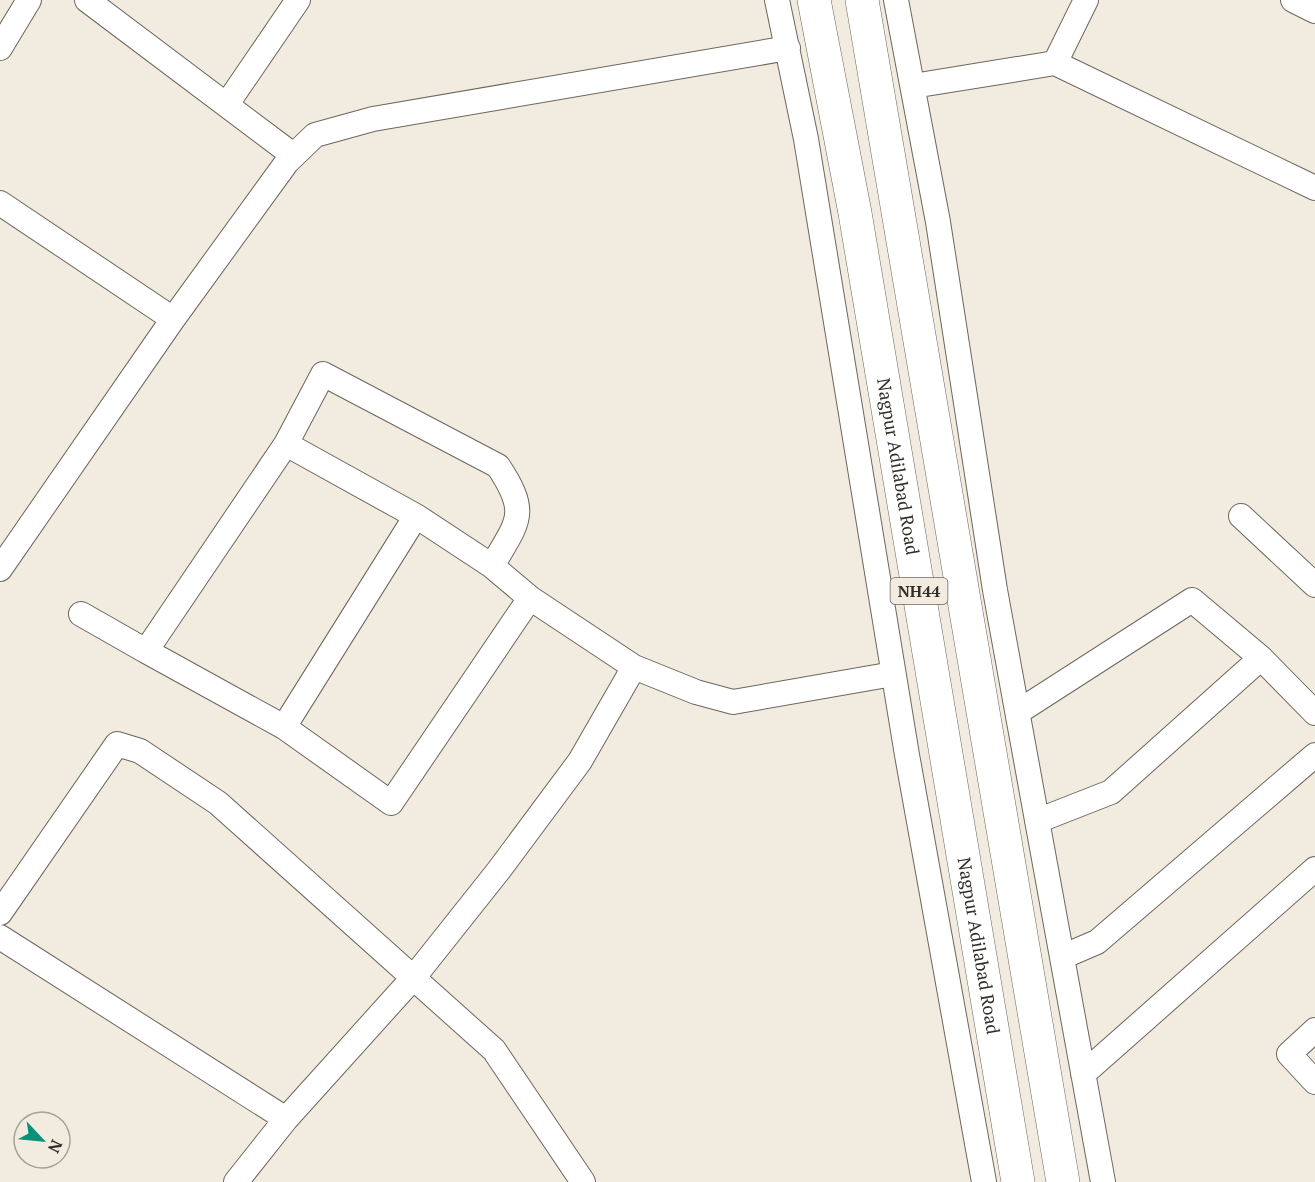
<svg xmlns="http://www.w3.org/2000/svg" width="1315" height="1182" font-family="'PT Serif',serif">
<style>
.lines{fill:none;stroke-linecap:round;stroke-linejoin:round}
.minor-casing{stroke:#6c665c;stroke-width:26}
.highway-casing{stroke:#6c665c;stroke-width:34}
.minor{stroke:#fff;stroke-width:24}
.highway{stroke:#fff;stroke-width:33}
.labels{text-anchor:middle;stroke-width:6;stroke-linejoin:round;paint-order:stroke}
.shield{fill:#f2ebdf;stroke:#6b6760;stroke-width:1.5}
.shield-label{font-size:16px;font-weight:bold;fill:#312f2a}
.street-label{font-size:18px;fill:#312f2a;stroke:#f2ebdf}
</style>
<rect width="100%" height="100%" fill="#f2ebdf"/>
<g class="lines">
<g class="minor-casing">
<path id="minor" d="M87,0l206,155
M777,0l29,139 101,616 77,427
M896,0l42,222 57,368 108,592
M1293,0l22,11
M0,48l29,-48
M1055,63l260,125
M913,86l142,-23 31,-63
M227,104l71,-104
M0,203l173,116
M286,444l37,-70 175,92c32,48 20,55 -6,100
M1241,516l74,69
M0,569l173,-250 114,-157 28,-27 58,-16 415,-71
M81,614l65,37 140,-207 130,72 76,50 38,32 104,69 62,25 37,10 160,-28
M146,651l138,76 107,76 139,-205
M1018,712l174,-112 69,58 54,55
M284,727l132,-211
M1037,821l74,-29 150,-134
M0,913l117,-169 23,7 78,52 276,247 89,132
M0,937l286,182
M1062,957l35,-15 218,-187
M1315,1030l-26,24 26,28
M1083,1074l232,-205
M236,1182l50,-63 128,-142 85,-107 81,-109 54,-94"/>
</g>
<g class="highway-casing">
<g id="highway">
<path id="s1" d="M814,0l41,213 163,969"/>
<path d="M862,0l201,1182"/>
</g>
</g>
<use href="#minor" class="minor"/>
<use href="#highway" class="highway"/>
</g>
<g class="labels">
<rect class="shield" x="890.5" y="578" width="57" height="26" rx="4.5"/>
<g class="shield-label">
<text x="919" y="597">NH44</text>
</g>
<g class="street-label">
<text dy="6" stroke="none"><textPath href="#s1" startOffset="474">Nagpur Adilabad Road</textPath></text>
<text dy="6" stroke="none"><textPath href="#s1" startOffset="960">Nagpur Adilabad Road</textPath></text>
</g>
</g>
<g transform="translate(42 1140) rotate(116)"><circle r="28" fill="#f2ebdf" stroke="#a5a097" stroke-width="1.5"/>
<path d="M0-4.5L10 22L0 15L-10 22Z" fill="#07917b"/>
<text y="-9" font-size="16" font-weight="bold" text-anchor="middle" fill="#312f2a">N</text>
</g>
</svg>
